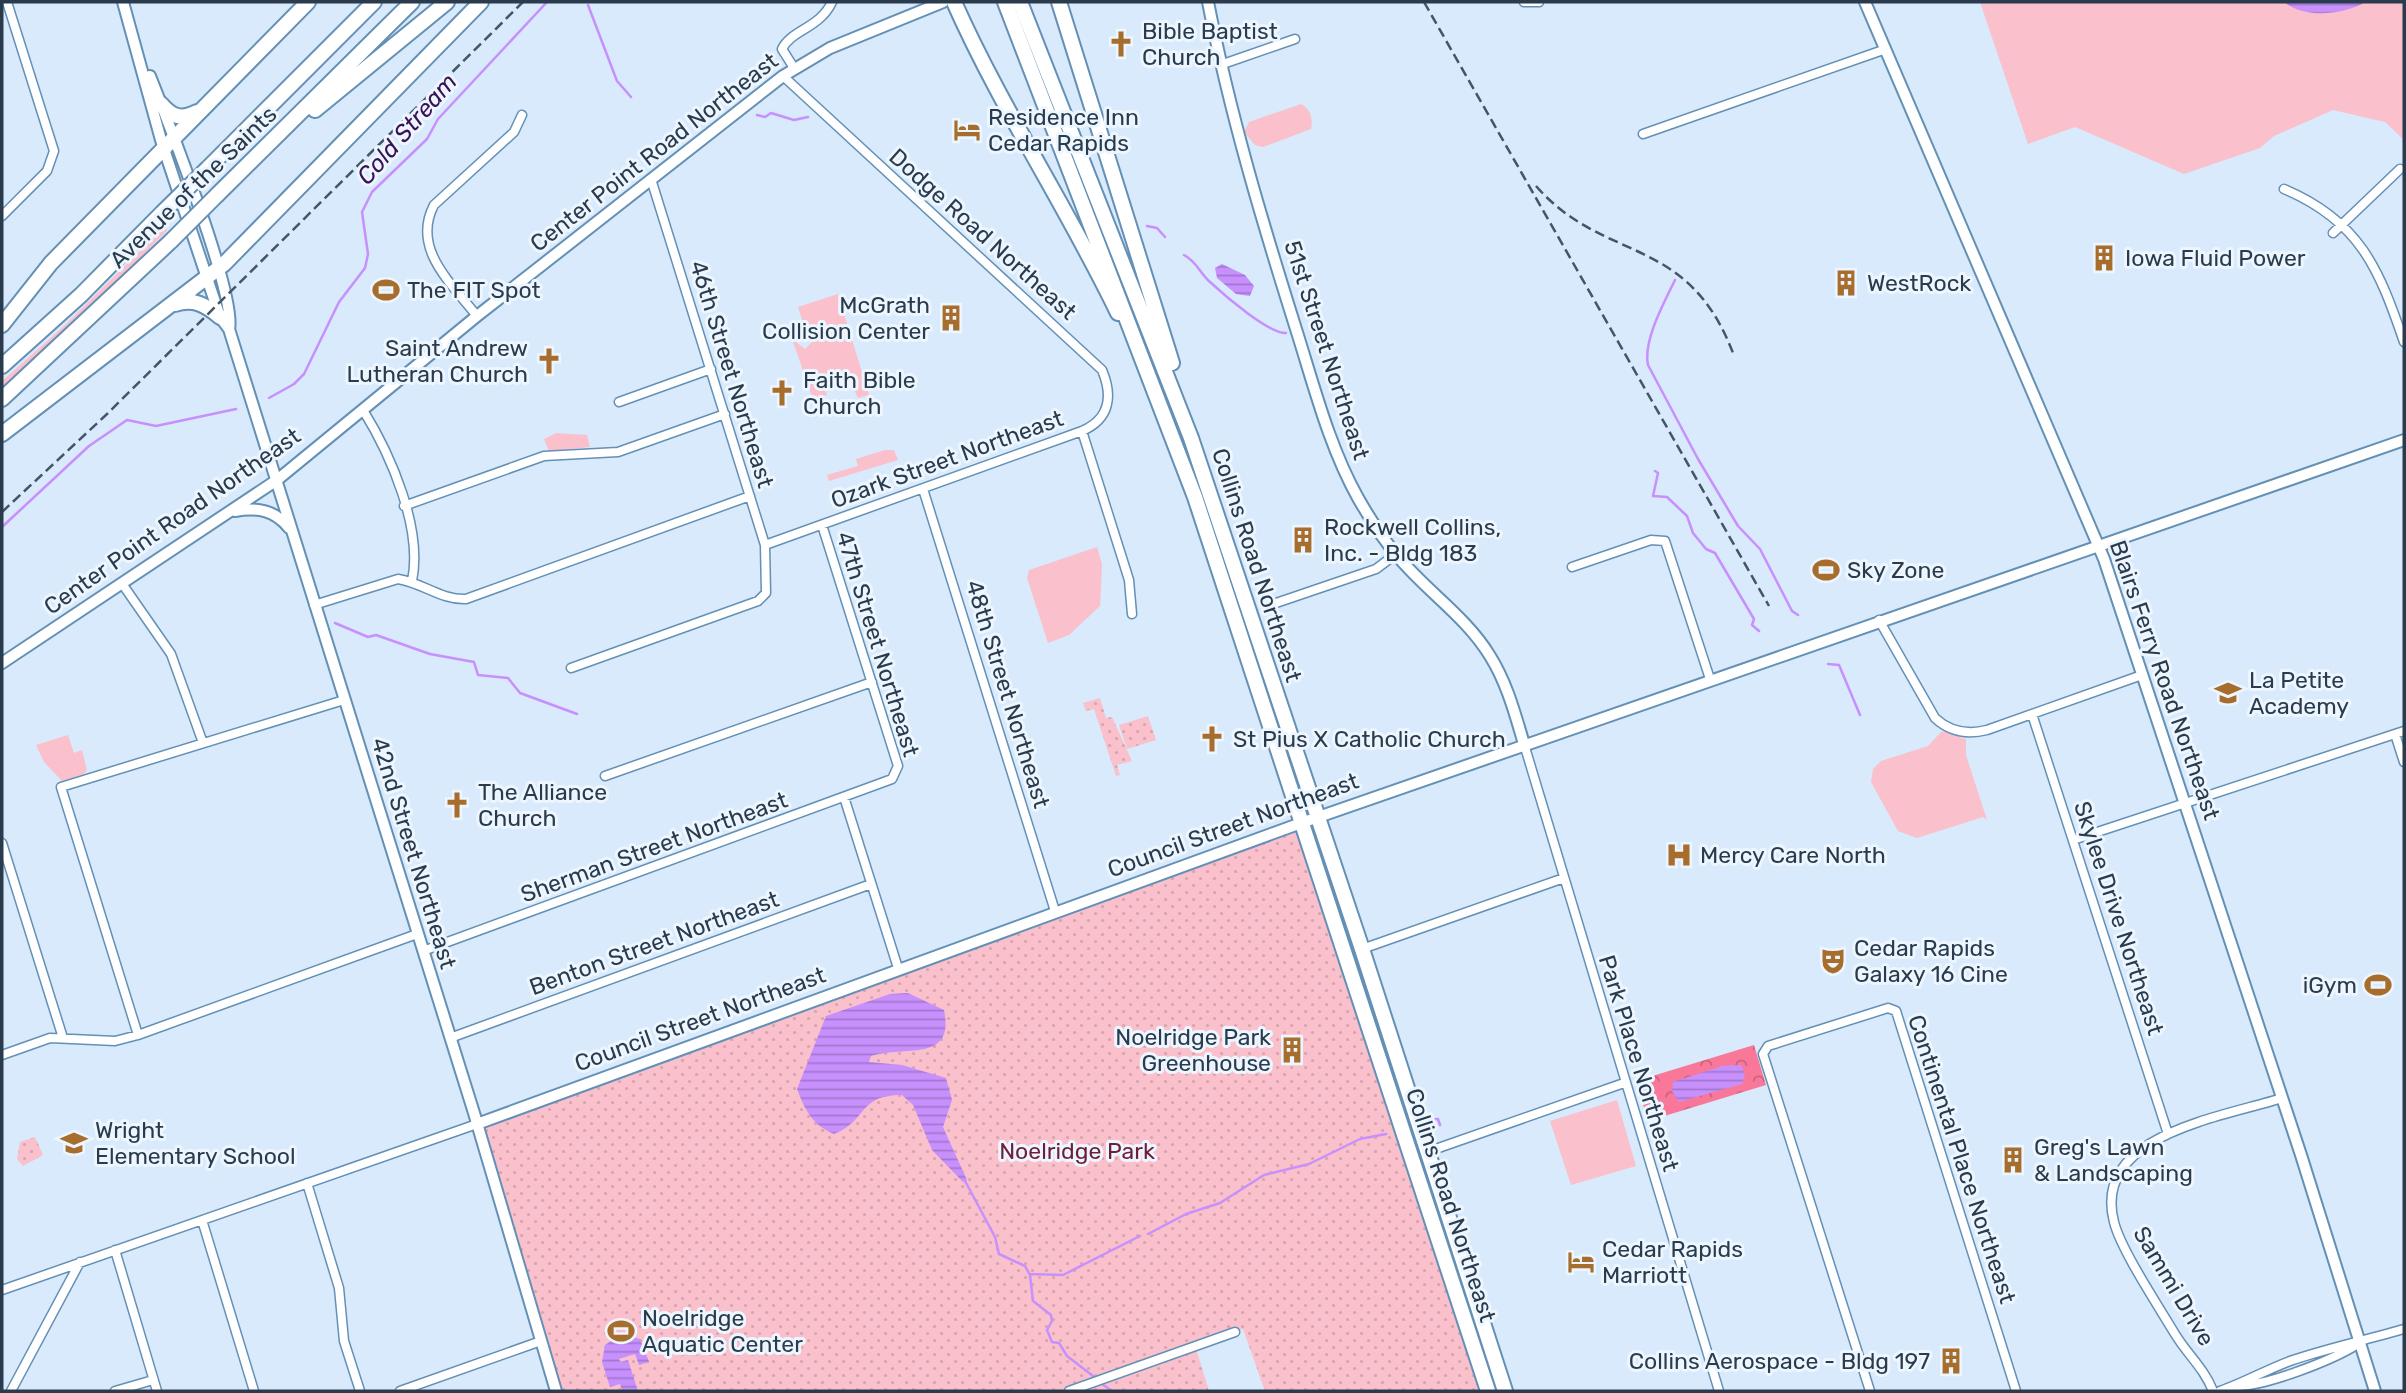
<svg xmlns="http://www.w3.org/2000/svg" width="2406" height="1393" font-family="Rubik,sans-serif">
<style>
.green{fill:#fac0cb}
.forest{fill:url(#forest-crowns)}
.park{fill:url(#park-dots)}
.water{fill:url(#water-rules)}
.lines{fill:none;stroke-linecap:round;stroke-linejoin:round}
.stream{stroke:#c790fd;stroke-width:2.5}
.street-casing{stroke:#6490b6;stroke-width:11}
.secondary-casing{stroke:#6490b6;stroke-width:14}
.highway-casing{stroke:#6490b6;stroke-width:18}
.street{stroke:#fff;stroke-width:8}
.secondary{stroke:#fff;stroke-width:10}
.highway{stroke:#fff;stroke-width:14}
.rail{stroke:#435566;stroke-width:2.5;stroke-dasharray:10 5;stroke-linecap:butt}
.highway-bridge-casing{stroke:#6490b6;stroke-width:18;stroke-linecap:butt}
.highway-bridge{stroke:#fff;stroke-width:14}
.labels{text-anchor:middle;stroke-width:6;stroke-linejoin:round;paint-order:stroke}
.poi-label{font-size:23px;fill:#293b4c;stroke:#edf6ff;text-anchor:start}
.street-label{font-size:23px;fill:#293b4c;stroke:#edf6ff}
.park-label{font-size:23px;fill:#6f1e37;stroke:#edf6ff}
.water-label{font-size:24px;font-style:italic;fill:#381255;stroke:#edf6ff}
</style>
<defs>
<pattern id="forest-crowns" width="20" height="18" patternUnits="userSpaceOnUse" patternTransform="scale(1.75)"><rect width="20" height="18" fill="#f97798"/><path d="M2 6a3 3 0 1 1 6 0M12 15a3 3 0 1 1 6 0" fill="none" stroke="#ca637e"/></pattern>
<pattern id="park-dots" width="8" height="8" patternUnits="userSpaceOnUse" patternTransform="scale(1.75)"><rect width="8" height="8" fill="#fac0cb"/><path d="M2 2h.1M6 6h.1" fill="none" stroke="#d6a6b0" stroke-width="1.8" stroke-linecap="round"/></pattern>
<pattern id="water-rules" width="6" height="5" patternUnits="userSpaceOnUse" patternTransform="scale(1.75)"><rect width="6" height="5" fill="#c790fd"/><path d="M0 2.5h6" fill="none" stroke="#a277cf"/></pattern>
</defs>
<rect width="100%" height="100%" fill="#d8eafb"/>
<path class="green" d="M1980,2h424v138l-19,-18 -52,-12 -59,26 -14,12 -76,26 -109,-47 -47,17z
M1301,104c10,5 12,15 10,25l-48,18 -8,-2 -11,-13 5,-10z
M165,226l2,5 -113,111 -52,45v-6l61,-54z
M838,294l31,101 -11,3 -9,-19 -24,8 2,8 -14,4 -21,-60 13,10 9,-9 -7,-6 -9,-27z
M556,433l31,2 3,12 -41,4 -5,-12z
M885,450h9l4,10 -69,21 -2,-6 31,-9 -2,-7z
M1097,547l5,17 -2,42 -31,29 -21,8 -21,-65 2,-8z
M1942,731l24,8v16l21,65 -4,-3 -66,21 -19,-7 -27,-49 2,-13 8,-8 47,-15z
M68,735l6,18 8,-3 5,20 -3,4 -22,7 -18,-19 -8,-17z
M1617,1100l19,66 -65,19 -21,-64z"/>
<path class="forest" d="M1754,1045l12,40 -118,36 -12,-40z"/>
<path class="park" d="M1100,698l6,20 6,-1 20,44 -15,4 3,10 -4,1 -22,-67 -8,2 -3,-8z
M1148,716l8,24 -29,9 -8,-24z
M1304,822l184,569h-223l-22,-62 -34,12 -12,11 12,39h-117l-2,-7 -21,7h-513l-79,-267z
M35,1137l8,18 -20,11 -6,-7 3,-17z"/>
<path class="water" d="M2284,2h82c-24,13 -60,17 -82,0z
M1222,264l23,11 9,11 -4,10 -14,-2 -19,-16 -2,-10z
M908,993l36,17c11,53 -39,35 -73,46l-2,6 33,3 44,13 6,22 -9,27 24,53 -4,2 -31,-32 -19,-45 -11,-10c-45,0 -34,26 -68,39 -22,-9 -29,-24 -37,-45l29,-73 64,-22z
M1741,1065l4,9 -3,10 -63,18 -7,-11 1,-9 49,-16z
M621,1334l19,5 9,23 -10,3 -4,-11 -16,5 1,3 8,-2 10,31h-16l-2,-7 -10,3 -8,-25 3,-17z"/>
<g class="lines">
<path class="stream" d="M588,5l29,76 14,16
M757,115l8,2 6,-4 23,7 14,-3
M1147,226l10,2 8,9
M1184,255c12,6 16,18 26,27 14,13 59,52 76,51
M1675,280c-11,23 -32,60 -27,85l50,94 40,67 22,23 32,62 6,4
M1316,341h8
M269,398l25,-14 10,-10 35,-72 26,-34 3,-14 -6,-42 10,-20 55,-53 11,-20 109,-117
M1655,471l3,2 -5,23 14,1 20,19 6,17 13,16 9,4 39,66 -2,6 7,6
M2,527l87,-81 38,-26 29,6 80,-17
M335,623l33,14 8,-2 54,19 44,8 4,13 30,3 12,15 57,21
M1828,664l11,1 21,50
M1428,1120l10,-1 2,6
M964,1179l31,58 4,17 26,12 5,9 3,26 18,14 1,6 -5,9 5,12 7,1 8,13 26,20
M1148,1234l38,-20 34,-11 44,-28 45,-11 51,-25 26,-5
M1030,1274l33,1 77,-39
M1102,1384l10,7"/>
<g class="street-casing">
<path id="street" d="M1524,2h15
M1220,65l75,-26
M794,68l-12,-19c10,-20 37,-20 50,-47
M783,76l319,294c11,26 8,49 -20,61
M1643,134l243,-85
M2284,189c76,32 95,80 120,153
M2,216l45,-45 7,-20 -47,-149
M2333,233l67,-64
M477,316c-25,-32 -66,-67 -43,-111l80,-73 8,-17
M619,402l92,-33
M363,410c28,45 60,119 49,171
M923,489l132,422
M404,506l140,-50 74,-4 107,-38
M765,545l317,-114 47,149 3,34
M1572,567l79,-27 14,1 45,138
M123,585l48,69 32,89
M1276,603l100,-34 20,-15
M314,605l84,-26c25,4 43,21 68,20l284,-103
M1879,620l56,98c15,14 32,17 52,12l155,-55
M571,668l187,-67 8,-8 -1,-48 -114,-366
M2032,714l136,420
M2395,734l9,28
M1524,744l195,647
M605,776l267,-94
M844,797l54,171
M2073,840l331,-109
M2,843l61,195
M1362,949l202,-71
M423,951l469,-172 6,-13 -76,-241
M138,1035l-77,-248 283,-87
M450,1038l421,-154
M2,1055l48,-17 65,3 23,-6 279,-101
M1427,1152l197,-69
M307,1183l32,105 5,53 16,50
M202,1220l52,171
M115,1250l42,141
M2,1290l475,-166
M2233,1386c29,2 100,-26 125,-42
M11,1391l69,-129
M115,1391l38,-11
M400,1391l141,-50
M1069,1391l166,-59
M1870,1391l-107,-337 5,-8 120,-38 8,3 120,380
M2213,1391c-9,-23 -26,-37 -38,-57 -16,-27 -54,-84 -61,-112 -23,-88 110,-105 168,-124
M2220,1391c23,-8 46,-21 70,-30 38,-13 76,-21 114,-32"/>
</g>
<g class="secondary-casing">
<path id="secondary" d="M123,2l38,138 59,177 9,12 245,784 82,278
M1208,2c22,112 54,219 88,327 18,57 33,117 62,169 12,21 26,43 42,61 28,33 67,59 90,97 17,27 25,58 34,88
M1865,2l239,557 197,596 74,236
M150,76c16,40 87,220 79,253
M235,511c22,-4 40,-1 54,17
M2,663l275,-183 200,-164 306,-240 47,-28 113,-46
M477,1124l827,-302 1100,-382"/>
</g>
<g class="highway-casing">
<path id="highway" d="M954,2c48,108 113,205 164,311
M1005,2l190,495 293,894
M1020,2l171,436 171,511 143,442
M1059,2l113,361
M161,104c11,13 20,16 36,8
M315,110l132,-108
M208,168l166,-166
M217,195l195,-193
M175,304c19,-6 31,1 45,13
M2,325l49,-62 257,-261
M2,366l79,-71 81,-82
M2,399l169,-158
M2,434l222,-170 257,-262"/>
</g>
<use href="#street" class="street"/>
<use href="#secondary" class="secondary"/>
<use href="#highway" class="highway"/>
<path class="rail" d="M1424,2l345,604
M1536,186c68,78 151,47 197,167
M2,512l105,-98 416,-412"/>
<g class="highway-bridge-casing">
<path id="highway-bridge" d="M162,213l46,-45
M171,241l46,-46"/>
</g>
<use href="#highway-bridge" class="highway-bridge"/>
</g>
<defs>
<g id="church-bare" transform="scale(2.1)"><path d="M-1.2-6h2.4v3.5h3.3v2.4h-3.3V6h-2.4V-.1h-3.3v-2.4h3.3Z" fill="#a66d2c" stroke="#edf6ff" stroke-width="2.5" paint-order="stroke"/></g>
<g id="hotel-bare" transform="scale(2.1)"><path d="M-6-4.5h1.5V1H6V5H4.5V3h-9V5H-6ZM-4 0a1.8 1.8 0 1 1 3.6 0ZM.5 0V-2.5h3Q6-2.5 6 0Z" fill="#a66d2c" stroke="#edf6ff" stroke-width="2.5" paint-order="stroke"/></g>
<g id="building-bare" transform="scale(2.1)"><path d="M-4-6H4V6H1V3H-1V6H-4ZM-2.5-4.3h1.7v1.8h-1.7ZM.8-4.3h1.7v1.8H.8ZM-2.5-1h1.7V.8h-1.7ZM.8-1h1.7V.8H.8Z" fill="#a66d2c" stroke="#edf6ff" stroke-width="2.5" paint-order="stroke"/></g>
<g id="stadium-bare" transform="scale(2.1)"><path d="M0-5a6.5 5 0 1 0 0 10a6.5 5 0 1 0 0-10ZM-3.5-1.8h7v3.6h-7Z" fill="#a66d2c" stroke="#edf6ff" stroke-width="2.5" paint-order="stroke"/></g>
<g id="school-bare" transform="scale(2.1)"><path d="M0-5L7-2L0 1L-7-2ZM-4 1L0 2.5L4 1V4Q0 6-4 4Z" fill="#a66d2c" stroke="#edf6ff" stroke-width="2.5" paint-order="stroke"/></g>
<g id="hospital-bare" transform="scale(2.1)"><path d="M-5-5h3v3.5h4V-5h3V5h-3V1.5h-4V5h-3Z" fill="#a66d2c" stroke="#edf6ff" stroke-width="2.5" paint-order="stroke"/></g>
<g id="theatre-bare" transform="scale(2.1)"><path d="M-5-5.5Q0-4 5-5.5V0Q5 5 0 6Q-5 5-5 0ZM-3.3-2.5H-1v1.5H-3.3ZM1-2.5H3.3v1.5H1ZM-2.8 1Q0 5.5 2.8 1Z" fill="#a66d2c" stroke="#edf6ff" stroke-width="2.5" paint-order="stroke"/></g>
</defs>
<g fill-rule="evenodd">
<use href="#church-bare" x="1121" y="44"/>
<use href="#hotel-bare" x="967" y="130"/>
<use href="#building-bare" x="2104" y="258"/>
<use href="#building-bare" x="1846" y="283"/>
<use href="#stadium-bare" x="386" y="290"/>
<use href="#building-bare" x="951" y="318"/>
<use href="#church-bare" x="549" y="361"/>
<use href="#church-bare" x="782" y="393"/>
<use href="#building-bare" x="1303" y="540"/>
<use href="#stadium-bare" x="1826" y="570"/>
<use href="#school-bare" x="2228" y="693"/>
<use href="#church-bare" x="1212" y="739"/>
<use href="#church-bare" x="457" y="805"/>
<use href="#hospital-bare" x="1679" y="855"/>
<use href="#theatre-bare" x="1833" y="961"/>
<use href="#stadium-bare" x="2378" y="985"/>
<use href="#building-bare" x="1292" y="1050"/>
<use href="#school-bare" x="74" y="1143"/>
<use href="#building-bare" x="2013" y="1160"/>
<use href="#hotel-bare" x="1581" y="1262"/>
<use href="#stadium-bare" x="621" y="1331"/>
<use href="#building-bare" x="1951" y="1361"/>
</g>
<g class="labels">
<g class="poi-label">
<text x="1142" y="39">Bible Baptist<tspan x="1142" dy="26">Church</tspan></text>
<text x="988" y="125">Residence Inn<tspan x="988" dy="26">Cedar Rapids</tspan></text>
<text x="2125" y="266">Iowa Fluid Power</text>
<text x="1867" y="291">WestRock</text>
<text x="407" y="298">The FIT Spot</text>
<text x="930" y="313" text-anchor="end">McGrath<tspan x="930" dy="26">Collision Center</tspan></text>
<text x="528" y="356" text-anchor="end">Saint Andrew<tspan x="528" dy="26">Lutheran Church</tspan></text>
<text x="803" y="388">Faith Bible<tspan x="803" dy="26">Church</tspan></text>
<text x="1324" y="535">Rockwell Collins,<tspan x="1324" dy="26">Inc. - Bldg 183</tspan></text>
<text x="1847" y="578">Sky Zone</text>
<text x="2249" y="688">La Petite<tspan x="2249" dy="26">Academy</tspan></text>
<text x="1233" y="747">St Pius X Catholic Church</text>
<text x="478" y="800">The Alliance<tspan x="478" dy="26">Church</tspan></text>
<text x="1700" y="863">Mercy Care North</text>
<text x="1854" y="956">Cedar Rapids<tspan x="1854" dy="26">Galaxy 16 Cine</tspan></text>
<text x="2357" y="993" text-anchor="end">iGym</text>
<text x="1271" y="1045" text-anchor="end">Noelridge Park<tspan x="1271" dy="26">Greenhouse</tspan></text>
<text x="95" y="1138">Wright<tspan x="95" dy="26">Elementary School</tspan></text>
<text x="2034" y="1155">Greg's Lawn<tspan x="2034" dy="26">&amp; Landscaping</tspan></text>
<text x="1602" y="1257">Cedar Rapids<tspan x="1602" dy="26">Marriott</tspan></text>
<text x="642" y="1326">Noelridge<tspan x="642" dy="26">Aquatic Center</tspan></text>
<text x="1930" y="1369" text-anchor="end">Collins Aerospace - Bldg 197</text>
</g>
<g class="street-label">
<text transform="translate(654 152) rotate(-38)" y="8">Center Point Road Northeast</text>
<text transform="translate(193 187) rotate(-44)" y="8">Avenue of the Saints</text>
<text transform="translate(983 234) rotate(42)" y="8">Dodge Road Northeast</text>
<text transform="translate(1327 350) rotate(72)" y="8">51st Street Northeast</text>
<text transform="translate(732 374) rotate(73)" y="8">46th Street Northeast</text>
<text transform="translate(947 459) rotate(-20)" y="8">Ozark Street Northeast</text>
<text transform="translate(172 521) rotate(-35)" y="8">Center Point Road Northeast</text>
<text transform="translate(1257 565) rotate(72)" y="8">Collins Road Northeast</text>
<text transform="translate(878 644) rotate(73)" y="8">47th Street Northeast</text>
<text transform="translate(2165 680) rotate(71)" y="8">Blairs Ferry Road Northeast</text>
<text transform="translate(1008 694) rotate(73)" y="8">48th Street Northeast</text>
<text transform="translate(1233 825) rotate(-20)" y="8">Council Street Northeast</text>
<text transform="translate(654 847) rotate(-20)" y="8">Sherman Street Northeast</text>
<text transform="translate(414 853) rotate(73)" y="8">42nd Street Northeast</text>
<text transform="translate(2119 918) rotate(72)" y="8">Skylee Drive Northeast</text>
<text transform="translate(654 943) rotate(-20)" y="8">Benton Street Northeast</text>
<text transform="translate(700 1019) rotate(-20)" y="8">Council Street Northeast</text>
<text transform="translate(1639 1063) rotate(73)" y="8">Park Place Northeast</text>
<text transform="translate(1962 1159) rotate(72)" y="8">Continental Place Northeast</text>
<text transform="translate(1451 1205) rotate(72)" y="8">Collins Road Northeast</text>
<text transform="translate(2174 1286) rotate(59)" y="8">Sammi Drive</text>
</g>
<g class="park-label">
<text x="1077" y="1159">Noelridge Park</text>
</g>
<g class="water-label">
<text transform="translate(407 129) rotate(-49)" y="8">Cold Stream</text>
</g>
</g>
<rect width="2406" height="1393" fill="none" stroke="#293b4c" stroke-width="7"/>
</svg>
